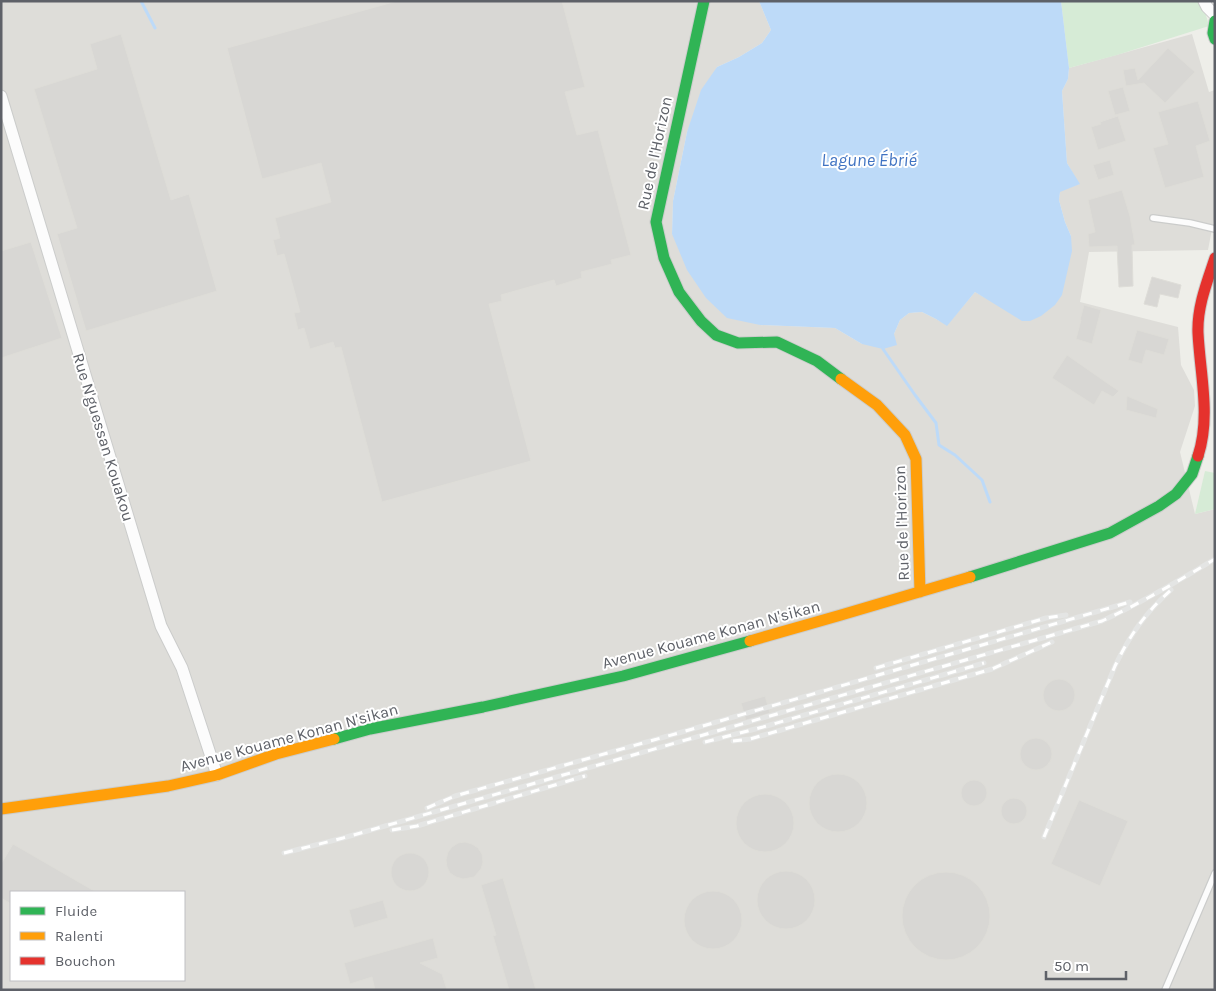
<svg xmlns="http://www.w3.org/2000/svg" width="1216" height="991" font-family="Karla,sans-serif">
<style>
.industrial{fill:#deddd9;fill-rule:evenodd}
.green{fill:#d6ebd6}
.water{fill:#bddaf8}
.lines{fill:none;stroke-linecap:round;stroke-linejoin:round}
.stream{stroke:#bddaf8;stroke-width:3}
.building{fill:#d8d7d4;stroke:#deddd8}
.lane-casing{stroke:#cbcccb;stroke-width:8}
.street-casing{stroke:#cbcccb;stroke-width:13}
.fast-casing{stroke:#cbcccb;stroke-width:13}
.slow-casing{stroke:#cbcccb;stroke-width:13}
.jam-casing{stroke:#cbcccb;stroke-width:13}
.lane{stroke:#fcfcfc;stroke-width:5.5}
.street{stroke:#fcfcfc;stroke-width:11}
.fast{stroke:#30b455;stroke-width:11}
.slow{stroke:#ff9f0a;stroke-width:11}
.jam{stroke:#e5322d;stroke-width:11}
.rail-casing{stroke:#e4e5e4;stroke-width:5}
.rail{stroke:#fff;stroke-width:3;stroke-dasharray:9;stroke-linecap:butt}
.labels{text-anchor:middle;stroke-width:4;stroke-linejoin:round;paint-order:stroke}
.street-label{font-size:16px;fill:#5e6168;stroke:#fff}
.water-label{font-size:18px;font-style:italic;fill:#4073c2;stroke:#fff}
</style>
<rect width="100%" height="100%" fill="#eeeee9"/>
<path class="industrial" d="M1,1h758l12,29 -9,13 -23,14 -22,10 -30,65 -14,69 -1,33 88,91 75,3 27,16 32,-10 6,-14 9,-7 13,-1 14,7 11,6 28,-33 16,9 80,-65 -6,-14 -6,-22 1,-9 19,-7 -12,-21 -5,-72 6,-12 1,-11 123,-34 17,58 6,-2v123l-7,37 -119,2 -9,50 98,25 3,38 13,25 1,16 -15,46 15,62 20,-5v481h-1214zM11,892h173v88h-173z"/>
<path class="green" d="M1061,1h141l7,25 -92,29 -48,13z
M1205,471l10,2v36l-20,5z"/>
<path class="water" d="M759,1h302l8,67 -1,11 -6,12 5,72 13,21 -20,8 -1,8 6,22 6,14 1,15 -10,44 -7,10 -14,11 -11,5h-8l-47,-29 -28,34 -11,-7 -14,-7 -13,1 -9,7 -6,14 3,11 -14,4 -21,-5 -27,-16 -75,-3 -33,-7 -21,-20 -19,-28 -15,-36 1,-33 14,-69 14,-42 16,-23 22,-10 23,-14 9,-13z"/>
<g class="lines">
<path class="stream" d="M141,1l14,27
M883,347v2l32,46 21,28 3,22 16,10 27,25 8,22"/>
</g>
<path class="building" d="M397,1h165l23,86 -20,5 12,43 21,-5 33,125 -20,5 1,4 -31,8 1,6 -26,8 -2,-6 -53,15 1,6 -13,3 42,157 -149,41 -41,-155 -6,1 -2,-6 -23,7 -6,-21 -6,2 -4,-17 6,-1 -16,-58 -7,2 -4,-16 7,-2 -5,-20 56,-16 -10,-39 -59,16 -35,-131z
M121,34l50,166 18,-6 28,97 -131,40 -29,-97 20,-6 -43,-139 63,-20 -7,-25z
M1168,48l27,24 -30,31 -21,-20 -18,3 -3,-16 12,-2 3,12z
M1123,87l7,24 -15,4 -7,-24z
M1198,101l12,40 -14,5 8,31 -39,11 -12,-40 15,-4 -10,-32z
M1118,116l8,25 -28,9 -7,-23 10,-3 -1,-2z
M1110,160l4,15 -16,5 -5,-15z
M1122,190l8,26 5,29h-3l1,41 -14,1 -2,-41 -28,1 -1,-13 7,-2 -7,-32z
M31,242l31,96 -61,20v-107z
M1152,277l29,8 -3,13 -18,-4 -3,13 -13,-3z
M1084,305l17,5 -9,34 -16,-5 5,-19h-1z
M1137,330l32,9 -5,16 -18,-5 -4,14 -14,-4z
M1067,355l43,30 9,6 -6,6 -11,-6 -8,14 -42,-27z
M1127,396l31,13 -2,9 -30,-8z
M1043 695a16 16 0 1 1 32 0a16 16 0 1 1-32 0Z
M765,696l5,17 -24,7 -5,-17z
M1020 754a16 16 0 1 1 32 0a16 16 0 1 1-32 0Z
M809 803a29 29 0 1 1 58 0a29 29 0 1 1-58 0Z
M961 793a13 13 0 1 1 26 0a13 13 0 1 1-26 0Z
M736 823a29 29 0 1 1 58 0a29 29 0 1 1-58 0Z
M1001 811a13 13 0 1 1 26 0a13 13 0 1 1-26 0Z
M1079,800l49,21 -28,65 -49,-22z
M465,842l7,2 6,4 4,6 1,8 -2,7 -7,8 -11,2 -7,-2 -6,-4 -3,-6 -1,-7 2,-8 4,-5 6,-4z
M13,844l83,48h-85v12l-10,-6v-34z
M391 872a19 19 0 1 1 38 0a19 19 0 1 1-38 0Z
M757 900a29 29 0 1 1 58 0a29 29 0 1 1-58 0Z
M902 916a44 44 0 1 1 88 0a44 44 0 1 1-88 0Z
M503,878l15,50 18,62h-27l-16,-54 3,-1 -15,-50z
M684 920a29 29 0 1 1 58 0a29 29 0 1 1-58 0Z
M383,900l5,18 -34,10 -5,-18z
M433,938l5,20 -18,5 22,11 5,16h-72l-3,-13 -22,7 -6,-21z"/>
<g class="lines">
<g class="lane-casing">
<path id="lane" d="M1153,218l37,5 25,6
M1165,990l50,-117"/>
</g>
<g class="street-casing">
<path id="street" d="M1204,1l3,6 8,8
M1,96l160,530 21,42 35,107"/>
</g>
<g class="fast-casing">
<path id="fast" d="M704,1l-48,221 8,36 15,34 22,29 15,14 22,8 39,-1 40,19 24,18
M1215,21l-2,12 2,6
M970,577l140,-44 49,-27 17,-12 16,-20 6,-18
M334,739l36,-10 113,-22 140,-31 127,-35"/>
</g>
<g class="slow-casing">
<path id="slow" d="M841,379l36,26 28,30 11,24 4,133
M750,641l91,-26 129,-38
M1,809l167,-23 49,-11 59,-21 58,-15"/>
</g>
<g class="jam-casing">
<path id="jam" d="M1198,456c13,-40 2,-82 0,-123 -1,-26 9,-51 17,-75"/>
</g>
<use href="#lane" class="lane"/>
<use href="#street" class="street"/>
<use href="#fast" class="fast"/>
<use href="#slow" class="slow"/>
<use href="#jam" class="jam"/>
<g class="rail-casing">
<path id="rail" d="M876,668l170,-50 20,-3
M733,741l17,-2 14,-4 228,-66 60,-27
M705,742l58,-15 221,-64
M427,808l28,-12 227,-64 448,-130
M392,830l25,-4 168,-50
M1044,837l71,-171c15,-31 30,-53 56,-76
M284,853l59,-15 759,-217c39,-18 75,-39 113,-62"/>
</g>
<use href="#rail" class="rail"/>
</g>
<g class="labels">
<g class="street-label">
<text transform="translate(654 153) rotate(-78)" y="6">Rue de l'Horizon</text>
<text transform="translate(104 437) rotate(73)" y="6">Rue N'guessan Kouakou</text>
<text transform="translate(901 523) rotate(-92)" y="6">Rue de l'Horizon</text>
<text transform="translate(711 634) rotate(-15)" y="6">Avenue Kouame Konan N'sikan</text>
<text transform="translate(289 737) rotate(-15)" y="6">Avenue Kouame Konan N'sikan</text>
</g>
<g class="water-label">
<text x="869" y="166">Lagune Ébrié</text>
</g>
</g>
<rect width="1216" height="991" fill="none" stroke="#5e6168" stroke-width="5"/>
<rect x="10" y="891" width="175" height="90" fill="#ffffff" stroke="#bfc0c3"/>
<rect x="20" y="907" width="25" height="8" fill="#30b455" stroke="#bfc0c3"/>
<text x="55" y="916" font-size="15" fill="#5e6168">Fluide</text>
<rect x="20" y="932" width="25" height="8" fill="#ff9f0a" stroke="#bfc0c3"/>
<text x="55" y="941" font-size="15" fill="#5e6168">Ralenti</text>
<rect x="20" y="957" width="25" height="8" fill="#e5322d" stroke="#bfc0c3"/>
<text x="55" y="966" font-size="15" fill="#5e6168">Bouchon</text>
<path d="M1046 971v8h80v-8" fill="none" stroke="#5e6168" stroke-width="2.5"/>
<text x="1054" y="971" font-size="15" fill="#5e6168" stroke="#ffffff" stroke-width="4" paint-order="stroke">50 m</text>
</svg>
